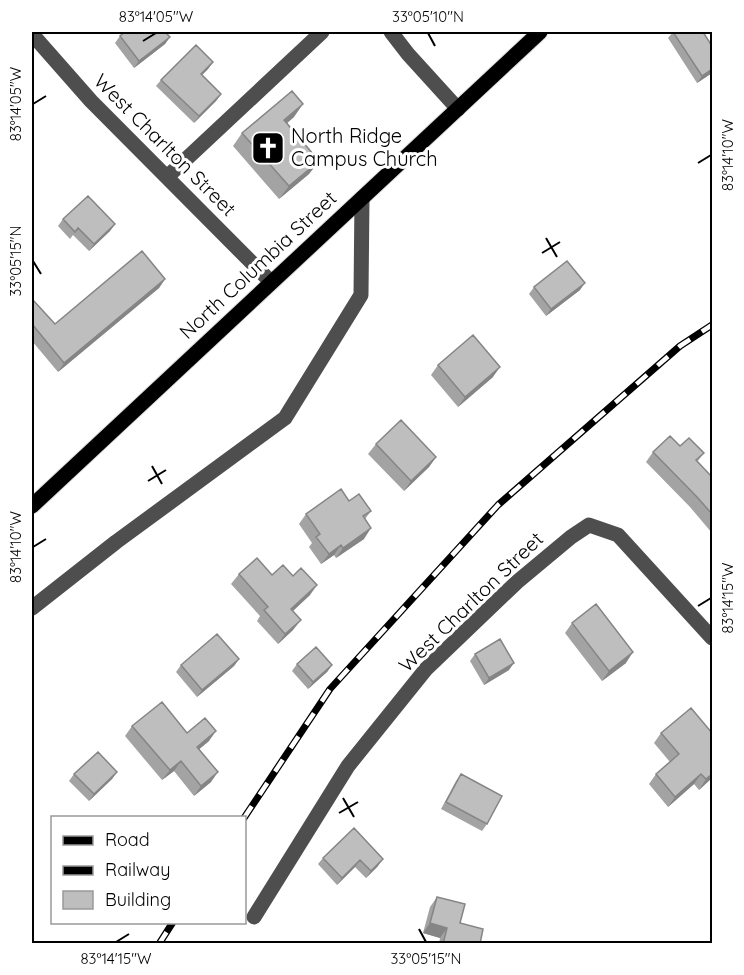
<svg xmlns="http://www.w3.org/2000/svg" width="744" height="975" font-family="Quicksand,sans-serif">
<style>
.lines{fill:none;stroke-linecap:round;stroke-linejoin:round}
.major-casing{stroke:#dbdbdb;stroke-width:17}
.minor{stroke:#4e4e4e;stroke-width:15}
.major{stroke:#000;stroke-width:15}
.rail-casing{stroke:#000;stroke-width:7}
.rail{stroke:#fff;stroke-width:4.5;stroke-dasharray:14;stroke-linecap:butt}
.wall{fill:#a3a3a3}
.shaded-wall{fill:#858585}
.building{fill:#bebebe;stroke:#858585;stroke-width:1.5}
.ticks{fill:none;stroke:#000;stroke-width:2}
.labels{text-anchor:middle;stroke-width:6;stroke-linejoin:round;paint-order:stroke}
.poi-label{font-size:20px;fill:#000;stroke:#fff;text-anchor:start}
.street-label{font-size:20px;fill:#000;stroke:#fff}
.neatline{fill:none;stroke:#000;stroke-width:2}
.ticks-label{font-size:15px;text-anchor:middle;fill:#000}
</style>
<rect width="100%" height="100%" fill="#fff"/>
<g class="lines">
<g class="major-casing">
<path id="major" d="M32,506l508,-474"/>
</g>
<path class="minor" d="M391,32l17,22 50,55
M32,34l59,67 180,181
M167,177l155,-145
M32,608l84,-66 169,-124 76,-123 1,-97
M254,917l94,-151 78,-97 91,-87 54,-45 18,-12 29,10 94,103"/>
<use href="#major" class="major"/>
<g class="rail-casing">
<path id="rail" d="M244,818l86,-129 168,-184 182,-159 32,-21
M159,944l14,-22"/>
</g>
<use href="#rail" class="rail"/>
</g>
<path class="wall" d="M673,32l39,14v27l-15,10 -29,-45z
M120,36l50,1 -5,7 -31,24 -19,-25z
M213,62l-5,7 -6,6 19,19 -5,7 -22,22 -38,-37 5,-6z
M294,117l-8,6 33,38 -10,13 -30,25 -46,-53 9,-13z
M63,219l52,5 -5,7 -21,20 -16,-16 -3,4 -12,-13z
M165,279l-6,9 -101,84 -26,-31v-42l23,25z
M534,287l46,3 -34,26 -17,-22z
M438,365l55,12 -35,30 -27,-32z
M376,444l60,13 -7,10 -25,24 -36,-37z
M680,446l24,7 -7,9 15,15v56l-22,-26 -44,-45 7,-10z
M349,501l22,10 -6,8 -1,20 -28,19 -2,-3 -13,9 -12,-17 3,-4 -13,-19 7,-10z
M239,574l33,1 38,20 -17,16v19l-15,14 -21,-23 3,-5 -29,-32z
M572,623l54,40 -24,18 -37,-48z
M475,654l34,16 -25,15 -14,-24z
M239,659l-5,7 -37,31 -21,-25 5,-7z
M297,664l35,1 -5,7 -19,17 -16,-18z
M132,726l55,7 22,8 -10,8 12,33 -17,14 -20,-25 -12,9 -37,-44z
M661,733l51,45 -13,12 -5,-6 -26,23 -19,-23 7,-10 14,-12 -16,-19z
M117,772l-5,7 -23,22 -20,-20 5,-7z
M461,774l26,50 -5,7 -41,-22 15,-28z
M354,828l24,38 -12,12 -11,-11 -18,18 -19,-21 5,-6z
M437,897l23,26 20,21h-41l1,-6 -17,-5 7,-26z"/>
<path class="shaded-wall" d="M170,37l-5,7 -31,24 5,-7z
M213,62l-5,7 -12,12 5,-7z
M712,69v4l-15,10 5,-7z
M221,94l-5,7 -22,22 5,-7z
M303,104l-9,13 -19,17 9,-14z
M319,161l-10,13 -30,25 10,-13z
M115,224l-5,7 -21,20 5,-7z
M165,279l-6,9 -101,84 6,-9z
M585,283l-5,7 -34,26 5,-7z
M500,367l-7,10 -35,30 7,-10z
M436,457l-7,10 -25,24 7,-10z
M371,528l-7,11 -28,19 7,-10z
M341,545l-7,10 -13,9 8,-10z
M317,585l-7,10 -26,24 7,-10z
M301,620l-8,10 -15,14 7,-10z
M633,652l-7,11 -24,18 7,-10z
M239,659l-5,7 -37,31 5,-7z
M514,663l-5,7 -25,15 5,-7z
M332,665l-5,7 -19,17 5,-7z
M216,731l-7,10 -19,16 7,-10z
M181,761l-7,10 -12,9 8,-10z
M117,772l-5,7 -23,22 5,-7z
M218,772l-7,10 -17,14 7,-10z
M701,774l-7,10 -26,23 7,-10z
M712,774v4l-13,12 7,-11z
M383,859l-5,7 -12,12 5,-7z
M360,860l-5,7 -18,18 5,-7z
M430,923l17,5 -7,10 -17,-5z"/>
<path class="building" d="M125,32h40l5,5 -31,24 -19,-25z
M673,32h30l9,14v23l-10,7z
M196,45l17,17 -12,12 20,20 -22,22 -38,-36z
M292,91l11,13 -19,16 35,41 -30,25 -47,-53z
M88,196l27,28 -21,20 -16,-16 -3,4 -12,-13z
M142,251l23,28 -101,84 -32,-39v-25l23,25z
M567,261l18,22 -34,26 -17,-22z
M473,335l27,32 -35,30 -27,-32z
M401,420l35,37 -25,24 -35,-37z
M670,436l10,10 9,-8 15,15 -8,7 16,17v37l-15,-17 -44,-45z
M341,489l8,12 10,-7 12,17 -8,5 8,12 -28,20 -2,-3 -12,9 -13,-17 4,-3 -14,-20z
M257,558l15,17 11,-10 10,11 8,-8 16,17 -26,24 10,11 -16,14 -21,-24 4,-3 -29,-33z
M596,604l37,48 -24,19 -37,-48z
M217,634l22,25 -37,31 -21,-25z
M500,639l14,24 -25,15 -14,-24z
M316,647l16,18 -19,17 -16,-18z
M162,702l25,31 18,-15 11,13 -19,16 21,25 -17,14 -20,-25 -11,9 -38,-44z
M691,708l21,25v41l-6,5 -5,-5 -26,23 -19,-23 23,-20 -18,-21z
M98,752l19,20 -23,22 -20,-20z
M461,774l41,22 -15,28 -41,-22z
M354,828l29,31 -12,12 -11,-11 -18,18 -19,-20z
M437,897l28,7 -5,19 23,6 -3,15h-37l4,-16 -17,-5z"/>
<path class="ticks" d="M428,33l7,13M143,41l13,-8M33,104l13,-8M698,163l13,-8M546,238l11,19M542,253l18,-11M33,261l8,13M152,466l10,18M148,481l18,-11M33,547l13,-8M698,606l13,-8M343,798l11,19M339,813l19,-11M419,929l7,13M116,942l13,-8"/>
<defs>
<g id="church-square" transform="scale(1.725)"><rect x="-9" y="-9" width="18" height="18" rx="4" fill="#000" stroke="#fff"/><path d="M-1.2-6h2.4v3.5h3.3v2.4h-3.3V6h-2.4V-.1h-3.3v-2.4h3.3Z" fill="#fff"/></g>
</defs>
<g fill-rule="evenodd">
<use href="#church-square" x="268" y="148"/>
</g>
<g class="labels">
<g class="poi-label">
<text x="291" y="143">North Ridge<tspan x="291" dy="23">Campus Church</tspan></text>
</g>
<g class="street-label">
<text transform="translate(165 145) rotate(45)" y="7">West Charlton Street</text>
<text transform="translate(258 265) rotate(-43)" y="7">North Columbia Street</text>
<text transform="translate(471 602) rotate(-44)" y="7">West Charlton Street</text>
</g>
</g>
<rect width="744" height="975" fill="none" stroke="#ffffff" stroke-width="66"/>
<rect x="51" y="816" width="195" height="108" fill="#ffffff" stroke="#999999" stroke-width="1.5"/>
<rect x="63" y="836" width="30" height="9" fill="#000000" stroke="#999999" stroke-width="1.5"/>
<text x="105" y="846" font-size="18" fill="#000000">Road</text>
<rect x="63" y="866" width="30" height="9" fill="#000000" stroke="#999999" stroke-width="1.5"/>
<text x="105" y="876" font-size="18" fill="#000000">Railway</text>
<rect x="63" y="891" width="30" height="18" fill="#bebebe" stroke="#999999" stroke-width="1.5"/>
<text x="105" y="906" font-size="18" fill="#000000">Building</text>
<rect x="33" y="33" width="678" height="909" class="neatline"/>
<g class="ticks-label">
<text x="156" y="22">83°14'05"W</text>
<text x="428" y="22">33°05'10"N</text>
<text transform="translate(16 104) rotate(-90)" y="5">83°14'05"W</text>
<text transform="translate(728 155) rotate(-90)" y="5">83°14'10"W</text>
<text transform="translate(16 261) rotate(-90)" y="5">33°05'15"N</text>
<text transform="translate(16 547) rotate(-90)" y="5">83°14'10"W</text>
<text transform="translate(728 598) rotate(-90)" y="5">83°14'15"W</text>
<text x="116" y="964">83°14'15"W</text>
<text x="426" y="964">33°05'15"N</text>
</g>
</svg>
